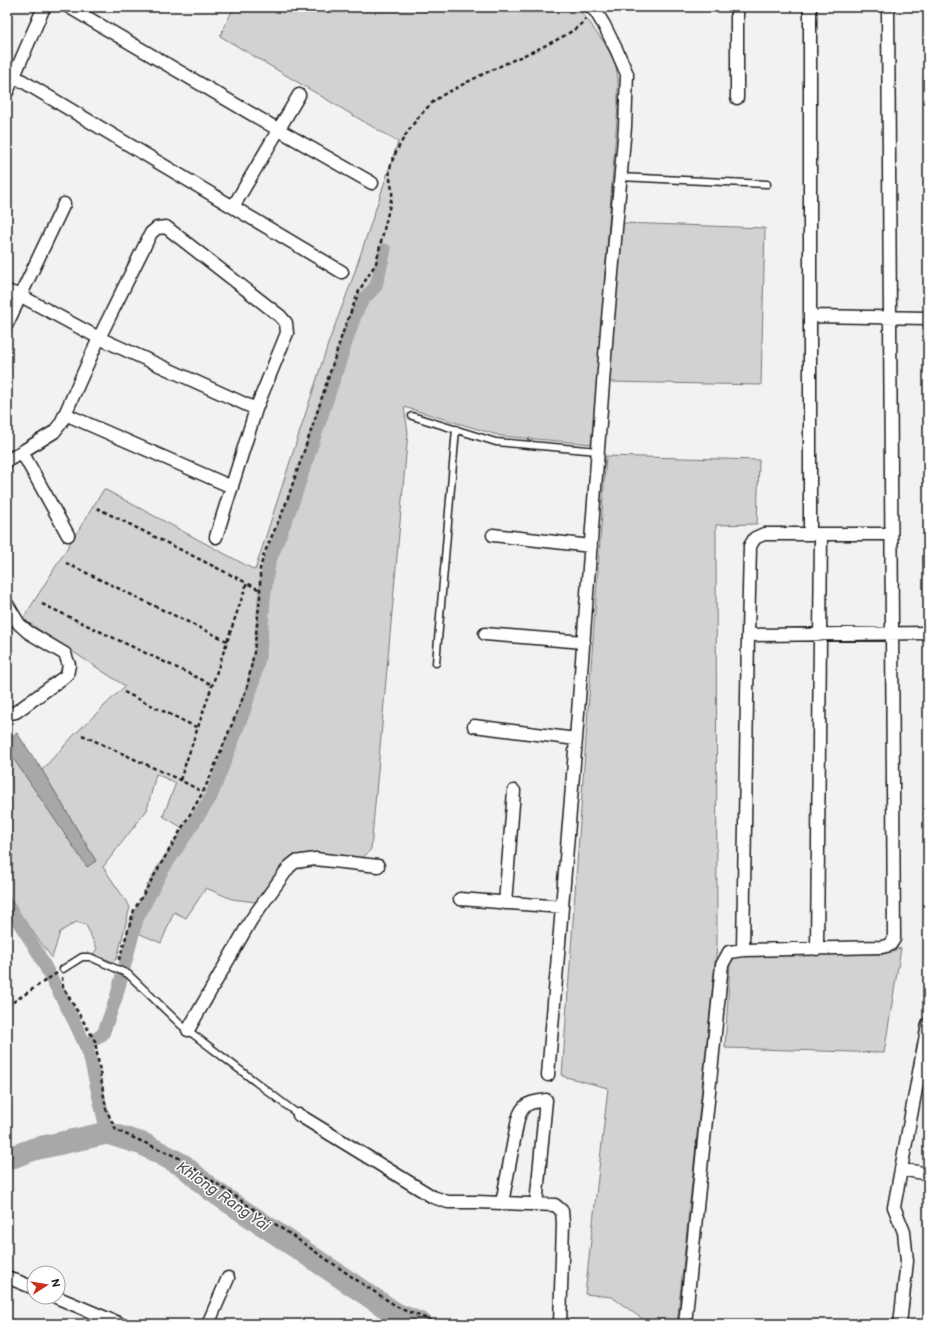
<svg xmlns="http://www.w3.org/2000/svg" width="935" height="1331" font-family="'Balsamiq Sans',sans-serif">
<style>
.green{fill:#d2d2d2;stroke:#777}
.water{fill:#a8a8a8;stroke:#707070}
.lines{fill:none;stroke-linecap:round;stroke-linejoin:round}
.canal{stroke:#a8a8a8;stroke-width:13}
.river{stroke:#a8a8a8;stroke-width:23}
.service-casing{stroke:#1c1c1c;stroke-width:9}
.minor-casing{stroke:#1c1c1c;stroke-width:15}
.path{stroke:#1c1c1c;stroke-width:2.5;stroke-dasharray:4 3;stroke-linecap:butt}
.service{stroke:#fff;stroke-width:6}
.minor{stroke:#fff;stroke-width:12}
.labels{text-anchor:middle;stroke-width:3;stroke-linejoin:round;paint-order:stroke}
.water-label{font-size:15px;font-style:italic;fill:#5b5b5b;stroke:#fff}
</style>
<rect width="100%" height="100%" fill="#f2f2f2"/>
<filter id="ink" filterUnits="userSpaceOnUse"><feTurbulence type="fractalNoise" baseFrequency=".025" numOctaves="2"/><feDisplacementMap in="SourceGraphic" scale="8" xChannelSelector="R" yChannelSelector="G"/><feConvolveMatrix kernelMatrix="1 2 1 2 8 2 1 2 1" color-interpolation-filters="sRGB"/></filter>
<g filter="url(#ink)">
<path class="green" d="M234,7h343l14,17 4,7 9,11 11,20 3,17v26l-26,339 -91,-8 -97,-29 4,25 -37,417 -8,9 -47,-3 -33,12 -27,35 -24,-3 -26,-11 -20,30 -12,-6 -13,31 -30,-13 11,-28 44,-72 -23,-14 13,-33 -20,-9 -9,36 -44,57 27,40 -13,51 -4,4 -20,-8 4,-5 -11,-24 -10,-3 -16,10 -8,26 -45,-62v-147l80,117 9,-5 -54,-91 33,-36 50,-48 -102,-67 81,-130 151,81 74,-229 22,-58 47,-141 -178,-106z
M622,223l143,5 -4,157 -152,-3z
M606,456l153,4 -2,64 -41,1 1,421 -40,378h-28l-37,-27 -27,-3 23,-206 -46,-12z
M901,948l-17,105 -159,-5 5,-84 7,-9 7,-3 139,2z"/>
<path class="water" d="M17,733l25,37 54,91 -9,6 -80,-118v-10z"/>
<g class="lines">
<path class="canal" d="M7,904l30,47 38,72 14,31 18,79
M85,1046l18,-12 13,-36 21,-79 25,-48 49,-74 32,-83 10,-30 7,-31 4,-54 5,-36 24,-61 63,-189 7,-13 13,-14 9,-36"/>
<path class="river" d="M7,1159l27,-10 73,-16 36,11 41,22 26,23 186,125 25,10"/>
<g class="service-casing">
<path id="service" d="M620,177l147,7
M412,416l84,26 102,9
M436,663l20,-234
M63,969l19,-12h8l38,17 53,51 118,90"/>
</g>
<g class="minor-casing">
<path id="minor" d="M69,7l210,123 93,53
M737,7v91
M14,76l219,131 66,-112
M7,92l37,-85
M233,207l109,65
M7,291l14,5 78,42 157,71
M810,316l118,2
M7,324l57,-120
M65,414l167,73
M22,452l46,83
M7,461l47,-29 7,-9 38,-85 52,-105 6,-5 9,-1 114,89 6,7 1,10 -31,76 -40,128
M810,534v-527
M493,535l98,11
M7,604l12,20 9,8 37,22 4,11 -2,10 -51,37 -9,2
M485,634l99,8
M748,635l180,-2
M474,726l102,13
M460,899l102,8
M505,903l9,-112
M817,949l4,-415
M743,950l5,-315 2,-89 5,-8 9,-4h127
M188,1030l63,-110 38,-53 6,-5 20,-3 63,7
M548,1075l28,-336 31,-409 18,-203 2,-53 -10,-23 -13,-26 -8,-13 -5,-5
M299,1115l134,82 15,5h29l78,3 7,6 1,12 -3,101
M901,1169l27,5
M502,1203l16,-84c5,-17 12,-16 28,-19l-10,105
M7,1277l27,11
M56,1297l64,27
M208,1324l20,-46
M685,1324l37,-359 7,-13 14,-2 139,-3 8,-2 4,-6 -6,-932
M900,1324l7,-63 -3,-29 -10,-25 34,-183"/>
</g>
<path class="path" d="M97,508l150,75
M66,563l161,78
M42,604l171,81
M124,692l74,36
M82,735l98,45 23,12
M180,780l67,-197 13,7
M119,960l15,-50 69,-118 7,-15 37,-89 7,-36 6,-55v-28l4,-15 21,-48 28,-81 30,-93 16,-41 17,-28 16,-67c1,-9 -4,-18 -2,-27 4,-21 30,-58 47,-70 6,-5 14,-8 21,-12 26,-14 53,-26 80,-38 14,-7 40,-18 48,-31
M62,977l1,10 32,54 11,68 10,21 63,28 185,127 37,24 40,15
M7,1006l50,-33"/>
<use href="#service" class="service"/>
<use href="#minor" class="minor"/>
</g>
</g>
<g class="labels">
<g class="water-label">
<text transform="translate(223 1196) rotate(35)" y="5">Khlong Rang Yai</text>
</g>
</g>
<rect width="935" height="1331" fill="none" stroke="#fff" stroke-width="24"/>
<rect x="12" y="12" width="911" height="1307" fill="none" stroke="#1c1c1c" stroke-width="1.5" filter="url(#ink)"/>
<g transform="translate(46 1285) rotate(78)"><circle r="19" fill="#ffffff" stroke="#a4a4a4"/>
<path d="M0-3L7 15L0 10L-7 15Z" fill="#c8321e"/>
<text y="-6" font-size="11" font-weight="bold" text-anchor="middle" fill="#1c1c1c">N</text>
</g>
</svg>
